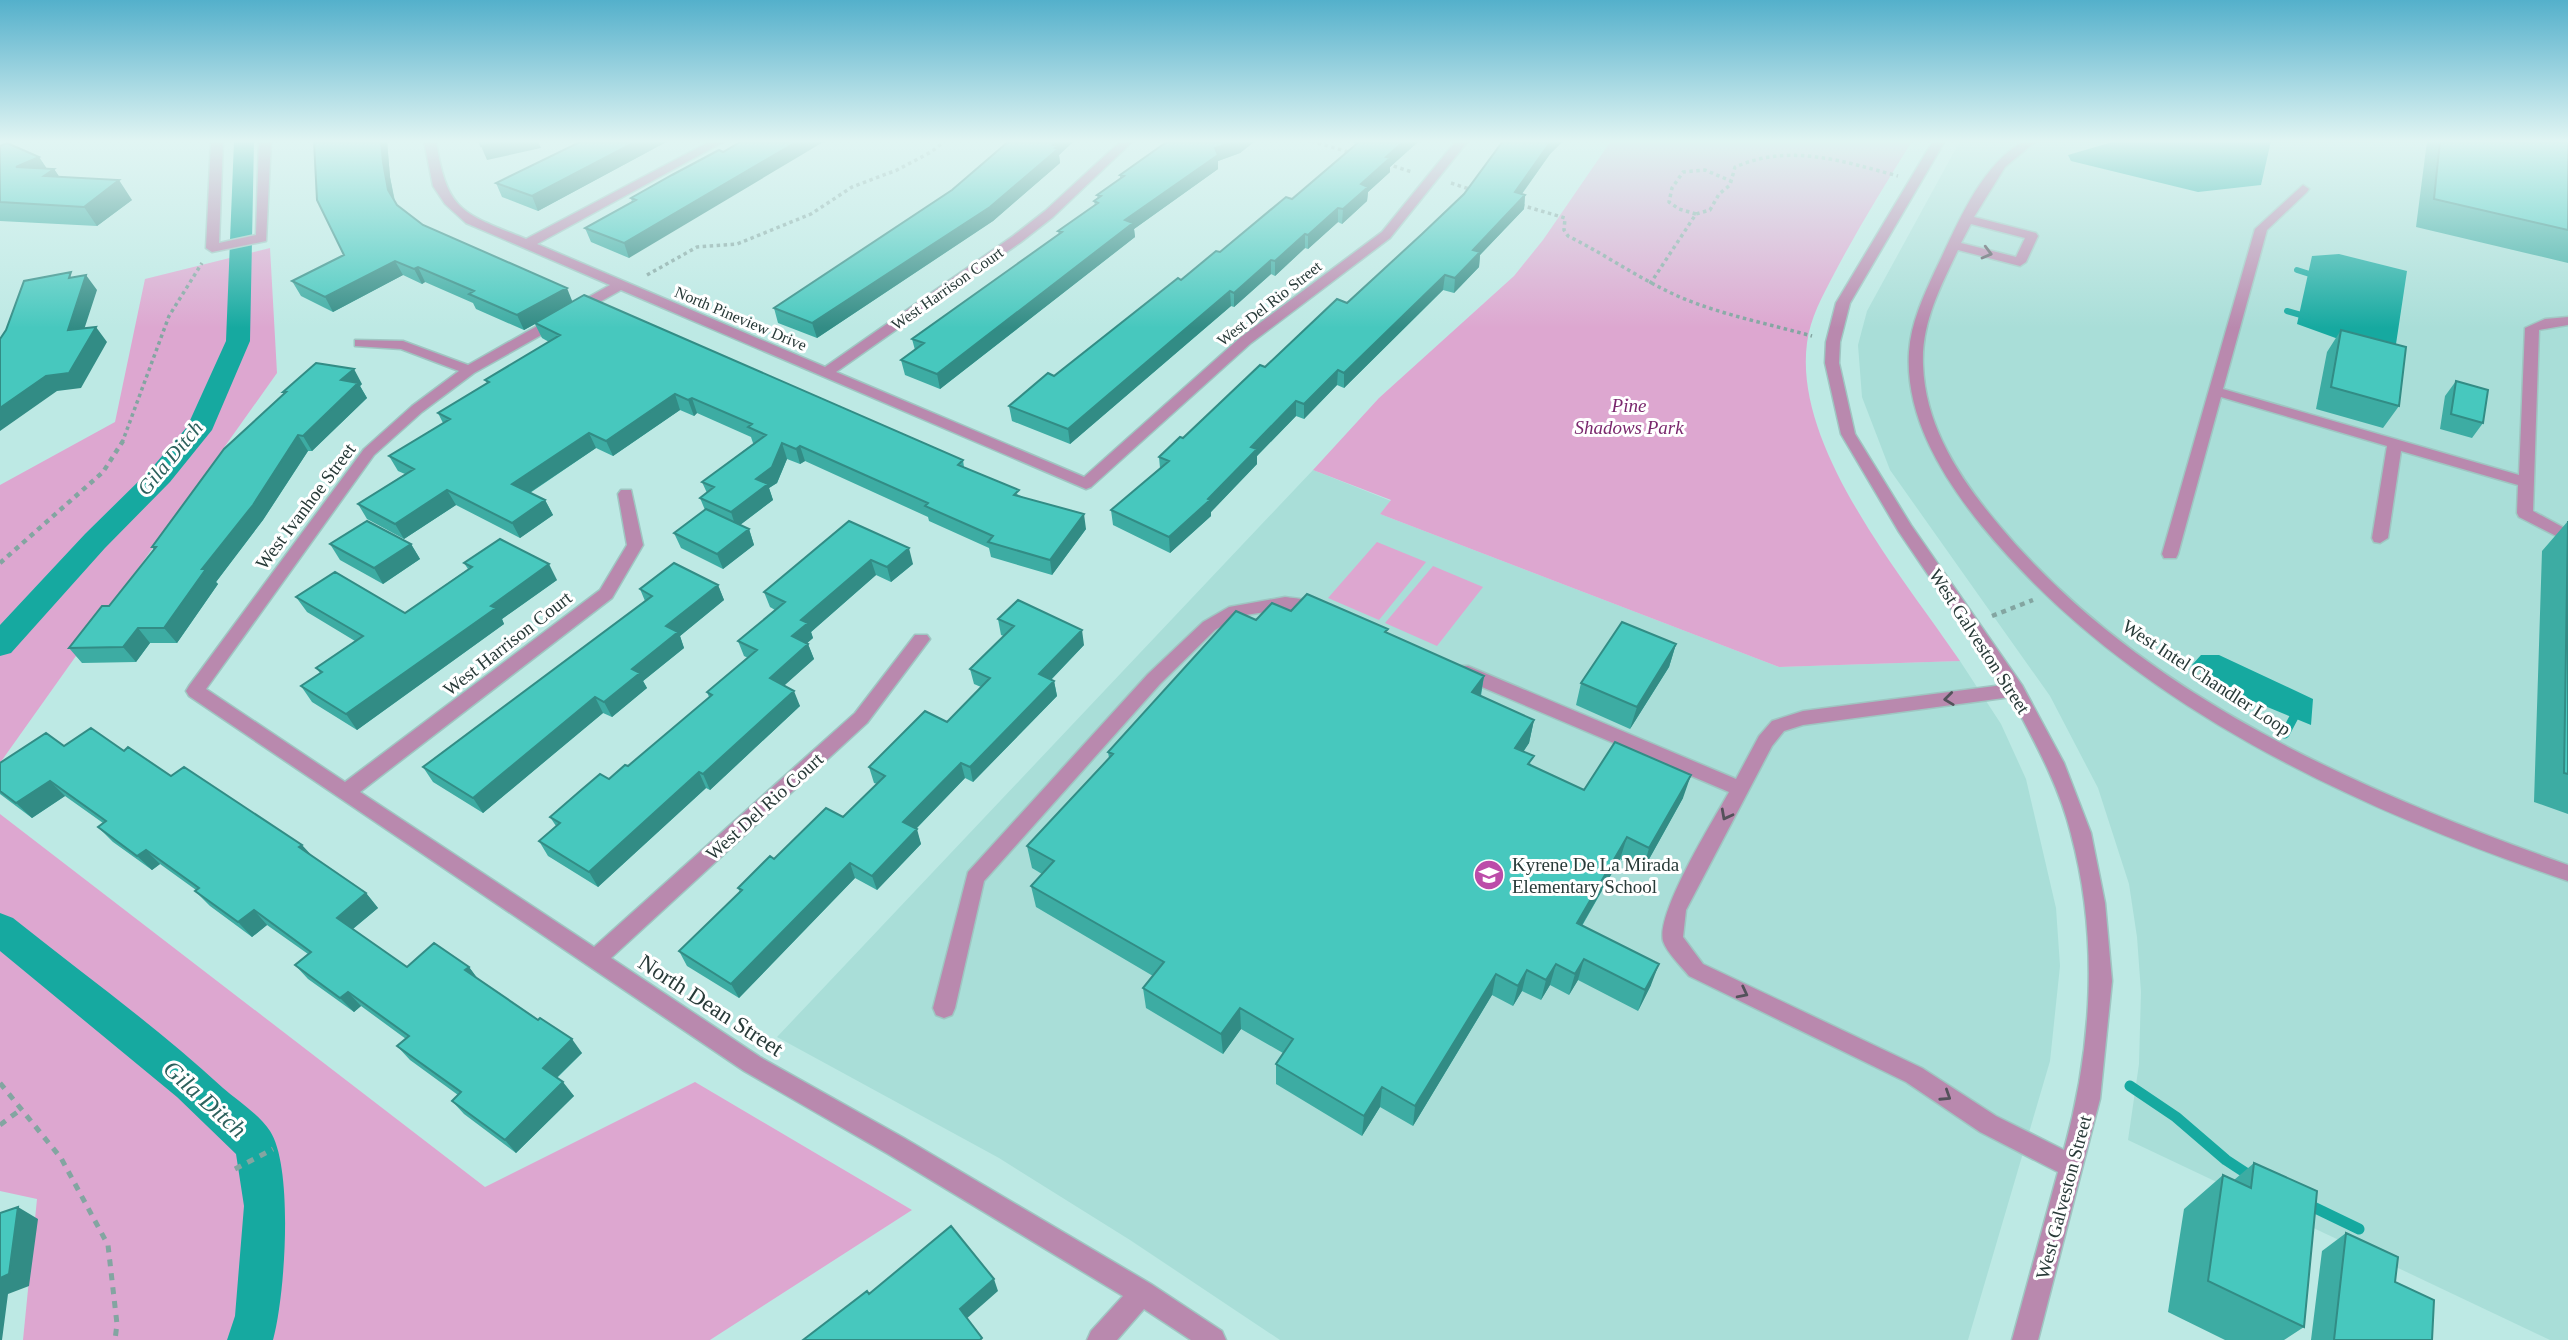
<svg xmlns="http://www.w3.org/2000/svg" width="2568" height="1340" font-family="'Times New Roman',serif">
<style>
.built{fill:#a9ded8}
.green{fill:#dda7d0}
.water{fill:#16a9a0}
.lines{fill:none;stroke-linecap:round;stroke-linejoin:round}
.stream-far2{stroke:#16a9a0;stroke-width:6}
.stream-far1{stroke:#16a9a0;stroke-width:9}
.stream{stroke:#16a9a0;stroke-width:11}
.canal{fill:#16a9a0;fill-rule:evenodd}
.minor-casing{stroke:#9fc6c2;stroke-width:3}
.path-far2{stroke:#83a5a1;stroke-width:3.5;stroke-dasharray:3.5 3.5;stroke-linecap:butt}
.path-far1{stroke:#83a5a1;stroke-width:4.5;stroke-dasharray:5 5;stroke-linecap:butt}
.path{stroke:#83a5a1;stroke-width:5;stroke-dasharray:7 7;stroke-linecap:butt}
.minor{fill:#b989ae;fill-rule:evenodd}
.wall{fill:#3daca3}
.shaded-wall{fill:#328c85}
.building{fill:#47c8be;stroke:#328c85;stroke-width:2}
.oneway{stroke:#54525b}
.labels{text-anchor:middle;stroke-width:6;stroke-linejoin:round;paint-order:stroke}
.far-street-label{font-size:16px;fill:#283a38;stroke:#fff}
.park-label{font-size:19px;font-style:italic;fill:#7a286d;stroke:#fff}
.street-label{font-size:19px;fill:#283a38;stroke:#fff}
.poi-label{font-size:19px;fill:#283a38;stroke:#fff;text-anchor:start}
.water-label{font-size:21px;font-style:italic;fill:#2d615d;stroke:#fff}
.near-street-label{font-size:23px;fill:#283a38;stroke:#fff}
.near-water-label{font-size:24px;font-style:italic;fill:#2d615d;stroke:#fff}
</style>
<rect width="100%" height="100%" fill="#bde9e4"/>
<path class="built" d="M1960,141h608v1199h-18l-422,-200 11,-76 2,-72 -4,-55 -8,-53 -31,-96 -48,-92 -160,-226 -28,-73 -4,-52 9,-34z
M1313,470l78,31 -11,13 399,153 181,-6 41,63 25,55 30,129 4,58 -10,95 -82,279h-688l-150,-100 -131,-82 -222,-121z"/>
<path class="green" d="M1611,141h301c-27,44 -54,87 -78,133 -11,21 -24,44 -27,69 -14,105 97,235 153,318l-181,6 -399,-153 11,-14 -78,-30 66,-72 135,-122 29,-36z
M270,248l7,125 -277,390v-278l115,-63 30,-143z
M1377,542l49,20 -47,58 -51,-22z
M1433,566l50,21 -46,59 -52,-23z
M0,814l485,373 210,-105 217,128 -202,130h-687l14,-141 -37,-8z"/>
<path class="water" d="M2116,141h155l-10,44 -63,7 -127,-31 -3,-6z
M2339,254l68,17 -11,73 -30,5 -69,-25 15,-68z
M2201,655h18l94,44 -2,26 -85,-35 -34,-25z"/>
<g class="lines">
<path class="stream-far2" d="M2297,270l22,7
M2287,311l21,6"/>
<path class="stream-far1" d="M2285,734l9,-17"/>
<path class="stream" d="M2130,1086l46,31 50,43 26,17
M2305,1203l54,26"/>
<path class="canal" d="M234,141h20l-4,200 -38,89 -42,52 -65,66 -94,105 -11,3v-31l85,-91 65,-64 37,-43 39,-86z
M0,913l13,5c70,56 144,109 210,170 15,13 37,27 47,43 24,37 15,166 3,209h-46l8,-24 9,-110 -8,-52 -59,-57 -177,-146z"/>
<g class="minor-casing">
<path id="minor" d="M211,141h12l-4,102 37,-8 3,-94h12l-5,100 -54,11 -6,-4z
M424,141h12c11,72 27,72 90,98l185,-98h14l-188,103 288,123 188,-131 32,-25 76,-70h12l-80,76 -32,25 -185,130 248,105 157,-140 141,-105 74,-91h12l-78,97 -139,105 -160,144 -5,2 -465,-199 -147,83 -52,39 -48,43 -168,234 139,93 255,-192 27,-45 -9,-51 3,-4h10l12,55 -31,53 -252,194 234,155 261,-234 60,-78h12l3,4 -63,84 -256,235 149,99 144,81 247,146 71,47 4,9h-35l-47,-31 -27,31h-30l4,-9 32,-35 -235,-142 -144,-83 -555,-375 -3,-5 3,-5 175,-237 48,-43 47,-35 -58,-22 -46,-3v-6l48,1 65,24 142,-80 -144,-62 -21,-19 -12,-18z
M1933,141h12l-95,162 -10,39 -1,21 16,71 56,91 111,160 42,78 27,70 14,70 7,78 -12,118 -62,241h-26l46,-168 -78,-40 -74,-50 -217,-106c-8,-10 -22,-23 -26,-35 -7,-29 50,-120 66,-149l-273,-116 -3,-5 3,-5h12l268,113 23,-43 13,-15 31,-10 200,-26 -104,-153 -58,-98 -16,-71 1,-21 10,-39zM2011,697c23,44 48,88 60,137 28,104 21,214 -7,316l-68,-34 -74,-48 -219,-104 -20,-27 3,-27 86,-164 12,-15 19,-6z
M2023,141h13l-31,26 -31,50 62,16 2,3 -12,26 -6,4 -62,-16c-17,36 -37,73 -35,115 2,61 37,114 75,159 144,173 363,267 570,341v16c-214,-73 -439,-176 -586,-355 -39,-48 -77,-109 -73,-174 2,-29 14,-55 26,-81 22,-45 43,-102 88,-130zM1971,224l54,14 -9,19 -55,-14z
M2303,185l6,4 -2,3 -40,38 -44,159 296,86 6,-147 20,-9 23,-2v8l-29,5 -6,181 35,19v12l-49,-25 -2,-4 1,-28 -117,-34 -13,87 -8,5 -6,-1 -2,-4 15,-92 -166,-49 -43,157 -2,4h-12l-2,-4 93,-325z
M1285,597c14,2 32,2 40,13l-8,6 -32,-7 -46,7 -24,14 -55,54 -176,197 -29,127 -3,7 -8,3 -8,-3 -3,-7 35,-136 180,-198 55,-52 26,-15z"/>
</g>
<path class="path-far2" d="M1311,141l41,12
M1387,164l25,8
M1451,183l21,7
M1521,205l44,13 -1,12 4,6c40,20 73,44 114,62 41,17 87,26 130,38
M1696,214l-17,-5 -10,-7 3,-14 11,-16 22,-2 26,11
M647,275l50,-28 40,-3 74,-30 41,-27 45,-17 34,-18 14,-11
M1650,284l46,-70 14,-4 9,-16 11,-9 5,-18c55,-24 107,-6 163,9
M122,443l47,-127 33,-53"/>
<path class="path-far1" d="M0,563l103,-91 20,-31
M1992,616l41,-16"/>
<path class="path" d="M0,1083l61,75 47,87 9,79 -2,16
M0,1125l20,-15
M235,1169l38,-20"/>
<use href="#minor" class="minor"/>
</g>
<path class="wall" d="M314,141h73l3,36 5,24 2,4 26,20 149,77 391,158 1,7 122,62 -34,46 -61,-18 -2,-9 -60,-27 -1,-4 -123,-56 -5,3 -13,-5 -10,24 -8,5 4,12 -33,25 9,4 5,16 -31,24 -42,-21 -7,-15 31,-23 -5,-12 7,-5 -5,-11 52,-39h-1l-2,-6 -54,-24 -3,3 -14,-6 -67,46 -17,-8 -66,45 15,7 8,15 -33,23 -64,-33 -52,34 -37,-20 -9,-15 47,-30 -7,-3 -9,-15 54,-33 -5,-10 49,-30 -2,-3 64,-38 -7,-4 -7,-14 -11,6 -48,-21 -3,-6 -48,-21 -3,2 -19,-9 -70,37 -32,-16 -9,-15 52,-26z
M582,141h86l-130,70 -36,-14 -6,-14z
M1009,141h65l-15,14 1,8 -67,58 -176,117 -39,-15 -4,-15 178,-118z
M1168,141h87l-15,12 -22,8v8l-84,60 1,8 -195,152 -35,-14 -4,-15 14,-10 -3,-11 147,-105 -1,-3 37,-26 -1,-4 4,-2 -1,-4 23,-16v-4z
M1353,141h66l-29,26v5l-22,20 -1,9 -25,23 -4,-2 -30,27 -3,-1 -30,28 -4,-2 -37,33 -3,-1 -161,138 -58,-23 -3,-15 45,-30 238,-177 64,-55 -3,-1z
M1503,141h60l-13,13 -28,40 3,1 -1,14 -44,46 -1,12 -25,26 -11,-3 -99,98 -7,-3 -33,34 -8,-3 -39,40v8l-46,48v4l-41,37 -57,-28 -2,-15 49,-42 -1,-11 24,-19 82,-71 82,-64 75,-69 42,-40z
M2427,141h141v122l-152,-36z
M0,146l39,11 8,12h7l5,8 73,23 -35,26 -97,-5z
M672,175l-43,83 -38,-16 -6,-14 47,-26 -1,-4z
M2341,330l58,76 -16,22 -67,-19 11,-57z
M2456,381l27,42 -11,15 -32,-9 5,-33z
M362,384l-2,2 7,12 -55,53h-4l-45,69 -47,62 2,2 -41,59h-27l-14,19 -54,1 -13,-15 40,-42 45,-56 -2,-3 132,-153 -1,-2z
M849,521l64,43 -22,18 -15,-7 -65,57 2,6 -6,5 1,1 6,15 -30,26 16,21 -90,84 -4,-2 -108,99 -50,-31 -9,-15 17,-15 -6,-9 78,-51 81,-69 -2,-5 41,-34 -4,-2 -6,-15 37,-31 -5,-3 -6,-15z
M2568,521v293l-34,-12 8,-251z
M330,544h81l9,15 -37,25 -43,-24z
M464,563l93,17 -55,39 2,5 -147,106 -45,-28 -11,-16 19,-13 -4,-5 39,-27 -48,-29 -11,-15 109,16 63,-44z
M718,585l6,15 -44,36 4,12 -41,33 4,7 -35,29 -9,-4 -120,100 -50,-31 -10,-15 222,-166 -5,-12z
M1291,611l97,23 96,42 -3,20 53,24 -5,23 -6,9 9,14 52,24 99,8 -40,72 -23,-11 -38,67 69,59 -13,26 -60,-31 -9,15 -19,-10 -9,15 -19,-9 -9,15 -21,-11 -79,131 -33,-19 -18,29 -86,-52v-20l7,-11 -42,-24 -18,25 -77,-46 -3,-20 10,-12 -117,-69 -5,-21 11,-12 -10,-6 -5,-22 82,-88 -1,-6 148,-132z
M998,619l86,26 -33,35 3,1 3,15 -84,86 -8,-4 -49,51 5,15 -44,46 -22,-12 -116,120 -52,-32 -8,-15 61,-59 -2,-4 36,-29 69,-42 34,-33 -3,-1 -5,-16 78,-45 34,-35 -7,-3 -4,-15 34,-33 -3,-1z
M1676,644l-7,23 -39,62 -54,-24 5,-22z
M64,746l60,5 188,106 54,36 12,15 -25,21 54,38h62l9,12 104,74 -25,25 17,18 -58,57 -52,-39 -12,-13 6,-6 -48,-35 -13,-14 9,-7 -45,-33 -7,6 -46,-33 -13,-14 13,-11 -41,-29 -15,12 -42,-31 -15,-15 1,-1 -36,-26 -8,6 -39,-28 -15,-15 5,-4 -38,-27 -33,22 -32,-24v-31z
M2254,1163l50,164 -20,13h-59l-57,-28 16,-103 39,-34 11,5z
M2346,1233l49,49 37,58h-121l11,-89z"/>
<path class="shaded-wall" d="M381,141h6l3,36 5,27 -7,-14 -5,-28z
M506,141h32l3,7 -54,12 -6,-14z
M637,141h31l-130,70 -6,-15z
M798,141h27l-196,117 -5,-15z
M1057,141h17l-15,14 1,8 -67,58 -176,117 -5,-15z
M1235,141h20l-15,12 -22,8v8l-84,60 1,8 -195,152 -3,-15 188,-154 90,-72z
M1404,141h15l-29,26v5l-22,20 -1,9 -25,23 1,-15 18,-25 25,-27z
M1551,141h12l-13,13 -37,52 2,-14z
M39,157l10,15 5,-3 13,19 -51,-21z
M119,180l13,20 -35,26 -13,-19z
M1525,195l-1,14 -44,46 -1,12 -25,26 1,-15 18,-28z
M1338,208v14l-30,27v-14z
M1305,234v14l-30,28v-15z
M1271,260v14l-37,33v-14z
M395,261l8,14 -70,37 -8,-15z
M418,267l7,15 -3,2 -8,-15z
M86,275l11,15 -18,55 -11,-15z
M1445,275l-2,15 -99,98v-15z
M567,288l6,15 -49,27 -7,-15z
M1230,291l1,15 -161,138 -2,-15z
M96,327l11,15 -26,46 -24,3 -57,40v-23z
M354,369l8,15 -2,2 7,12 -55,53 -9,-15 38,-56z
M1338,370l-1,15 -33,34v-15z
M675,394l5,16 -67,46 -7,-15z
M692,398l5,15 -3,3 -6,-16z
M1296,401v15l-39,40v8l-46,48v4l-41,37 -1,-16 39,-38 43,-52z
M589,433l7,15 -76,51 -8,-15z
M298,435l10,16 -45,69 -47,62 2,2 -41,59 -13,-15 38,-59z
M782,443l5,16 -10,24 -8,5 4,12 -37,28 -5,-16z
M800,446l5,15 -5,3 -4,-15z
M447,490l9,15 -52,34 -9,-15z
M545,500l8,15 -33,23 -8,-15z
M1084,514l2,15 -34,46 -2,-15z
M749,529l5,16 -31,24 -6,-15z
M411,544l9,15 -37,25 -9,-16z
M909,548l4,16 -22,18 -4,-15z
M871,560l5,15 -65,57 2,6 -15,13 -6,-15 9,-16z
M549,564l8,16 -55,39 2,5 -147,106 -11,-16 145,-108z
M718,585l6,15 -44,36 4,12 -41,33 4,7 -35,29 -8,-15 62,-76z
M138,628l12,15 -14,19 -13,-15z
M1082,630l2,15 -42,44 -3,-15z
M808,644l6,15 -38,34 -6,-15z
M1676,644l-7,23 -39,62 7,-22z
M1484,676l-4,22 -8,-6z
M1054,681l3,15 -84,86 -3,-15z
M794,691l6,15 -90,84 -7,-16z
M595,697l8,16 -120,100 -10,-15z
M1534,720l-5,23 -18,27 4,-22z
M961,763l4,15 -57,59 -5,-15z
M699,772l7,16 -108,99 -9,-15z
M1691,775l-8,23 -40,72 6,-22z
M50,781l15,15 -33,22 -16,-15z
M917,829l4,15 -44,46 -5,-14z
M1627,837l-7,22 -49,85 6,-21z
M302,845l13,14 -16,-12z
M146,850l14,14 -8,6 -15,-14z
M850,863l5,15 -116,120 -8,-14z
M366,893l12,15 -29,24 -12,-14z
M254,910l13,15 -15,12 -14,-15z
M1584,959l-6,21 -9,15 6,-21z
M1556,964l-6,21 -9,15 5,-20z
M1659,964l-8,21 -13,26 7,-21z
M469,967l11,15 -15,-12z
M1527,970l-5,21 -9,15 5,-20z
M1496,974l-4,21 -79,131 2,-20z
M348,992l13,14 -7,6 -14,-14z
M1240,1008l1,21 -18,25 -2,-20z
M572,1039l10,14 -29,28 -10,-13z
M563,1082l11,14 -58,57 -11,-13z
M1382,1087l-2,20 -18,29 2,-20z
M18,1207l20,12 -9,67 -21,8 -6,46h-2v-62z
M994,1279l4,12 -33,29 -5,-11z"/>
<path class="building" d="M314,141h67l2,21 5,28 9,15 26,20 144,63 -50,27 -48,-21 5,-3 -56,-24 -4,2 -19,-8 -70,36 -33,-16 52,-26 -27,-55z
M479,141h27l-25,5z
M582,141h55l-105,55 -36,-13z
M742,141h56l-174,102 -39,-15 51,-28 -5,-2 41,-23 47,-25 4,2z
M1009,141h48l-4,4 5,1 -3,2 3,1 -68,58 -178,116 -38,-15 178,-118z
M1168,141h67l-20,7 3,7 -93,65 8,3 -196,151 -36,-14 23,-17 -12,-4 150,-107 -4,-1 40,-28 -4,-2 7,-5 -4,-1 27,-19 -4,-1z
M1360,141h44l-18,16 4,1 -29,26 7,3 -25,22 -5,-1 -30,27 -3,-1 -30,27 -4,-1 -37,33 -4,-2 -162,138 -59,-23 39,-33 6,3 124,-98 3,2 35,-29 4,1 66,-55 6,2z
M1503,141h48l-36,51 10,3 -52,55 7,2 -25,26 -10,-3 -101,98 -6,-3 -34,34 -8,-3 -45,46 6,2 -49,50 2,1 -41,37 -58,-27 58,-49 -10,-4 21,-20 3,1 77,-73 5,2 72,-68 10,4 75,-69 42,-40z
M2440,141h128v89l-134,-31z
M7,143l32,14 -23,10 38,2 -10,7 75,4 -35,27 -84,-5v-56z
M71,272l-2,6 17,-3 -18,55 28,-3 -27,46 -23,3 -46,32v-69l6,-9 18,-49z
M584,295l379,165 -5,5 61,25 -5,5 70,19 -34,46 -62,-18 5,-6 -68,-30 3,-3 -128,-57 -4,3 -14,-6 -10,24 -16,12 12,5 -37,28 -31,-14 14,-11 -12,-5 64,-47 -18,-8 4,-3 -60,-26 -4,2 -13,-6 -69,47 -17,-8 -77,51 33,16 -33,23 -65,-33 -52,34 -37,-20 56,-35 -25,-13 61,-37 -12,-6 51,-31 -4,-2 75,-45 -25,-12z
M2341,330l65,17 -7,59 -68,-19z
M316,363l38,6 -13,11 17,3 -55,53 -5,-1 -45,70 -51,64h4l-42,59h-26l-15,19 -54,1 33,-42h7l47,-59h-4l72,-98 62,-57h-3z
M2456,381l32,9 -5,33 -32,-9z
M706,509l43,20 -32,25 -43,-21z
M367,521l44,23 -37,24 -44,-24z
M849,521l60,27 -22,19 -16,-7 -70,60 7,3 -16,13 16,8 -38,34 24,13 -91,83 -4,-2 -110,100 -50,-31 21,-18 -10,-6 30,-26 20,-17 9,5 16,-14 3,1 84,-71 -5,-3 50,-42 -19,-9 47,-39 -21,-10z
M2568,521v253l-4,-1z
M500,539l49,25 -58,42 5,2 -150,106 -45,-28 21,-14 -6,-4 47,-32 -67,-39 39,-25 70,41 67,-46 -8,-4z
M674,563l44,22 -52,41 12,6 -46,37 8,4 -36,29 -9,-5 -122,101 -50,-31 229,-171 -12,-7z
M1307,594l81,35 -3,3 99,44 -12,16 62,28 -19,28 19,8 -6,8 56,26 31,-48 76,33 -42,73 -22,-11 -50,86 82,41 -14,26 -61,-31 -9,15 -19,-10 -10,16 -19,-10 -9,16 -22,-12 -81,132 -33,-19 -18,29 -88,-52 17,-25 -53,-31 -19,26 -78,-46 21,-26 -133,-76 23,-25 -27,-15 86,-92 -5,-2 128,-141 20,9 16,-17 19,8z
M1018,600l64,30 -43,44 15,7 -84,86 -9,-4 -58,59 14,7 -45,47 -22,-13 -119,121 -52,-33 63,-61 -4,-2 32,-32 4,3 52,-51 17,9 42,-41 -16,-9 56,-56 22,11 43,-44 -20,-9 44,-43 -16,-7z
M1622,622l54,22 -39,63 -56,-24z
M91,728l33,23 4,-4 43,29 13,-9 118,78 -3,2 67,46 -29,25 70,49 27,-24 35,24 -4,3 73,50 2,-2 32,21 -29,29 20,14 -58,58 -53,-39 9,-9 -64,-46 12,-10 -61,-44 -8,6 -45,-33 16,-13 -57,-42 -16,12 -43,-31 4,-3 -53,-38 -9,6 -39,-29 8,-6 -56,-40 -34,22 -16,-12v-28l46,-30 18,13z
M2254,1163l63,28 -13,136 -96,-46 15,-106 28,13z
M18,1207l-9,67 -9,4v-65z
M951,1226l43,53 -34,30 22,29 -2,2h-177l64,-49 2,3z
M2346,1233l52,24 -3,25 39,18 -2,40h-98z"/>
<defs><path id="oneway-chevron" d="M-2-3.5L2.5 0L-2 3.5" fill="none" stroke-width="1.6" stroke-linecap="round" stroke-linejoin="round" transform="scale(1.75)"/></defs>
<g class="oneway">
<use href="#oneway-chevron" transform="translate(1987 253) rotate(15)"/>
<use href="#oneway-chevron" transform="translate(1949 699) rotate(173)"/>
<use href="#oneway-chevron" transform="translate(1726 815) rotate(118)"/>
<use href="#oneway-chevron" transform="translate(1743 993) rotate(27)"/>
<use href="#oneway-chevron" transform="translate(1946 1096) rotate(33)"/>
</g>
<linearGradient id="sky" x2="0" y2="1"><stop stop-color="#54b0cb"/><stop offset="0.43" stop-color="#e1f5f3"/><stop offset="1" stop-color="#e1f5f3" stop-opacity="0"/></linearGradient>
<rect width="2568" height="328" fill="url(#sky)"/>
<defs>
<g id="school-disc" transform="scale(1.575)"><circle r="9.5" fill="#bc4ca9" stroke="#fff"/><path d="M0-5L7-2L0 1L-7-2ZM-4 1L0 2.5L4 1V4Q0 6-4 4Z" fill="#fff"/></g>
</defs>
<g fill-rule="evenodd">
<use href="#school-disc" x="1489" y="875"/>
</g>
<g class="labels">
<g class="far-street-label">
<text transform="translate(947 288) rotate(-35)" y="6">West Harrison Court</text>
<text transform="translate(1269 303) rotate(-38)" y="6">West Del Rio Street</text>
<text transform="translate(741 318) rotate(23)" y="6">North Pineview Drive</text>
</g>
<g class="park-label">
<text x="1629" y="412">Pine<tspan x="1629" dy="22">Shadows Park</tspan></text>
</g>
<g class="street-label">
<text transform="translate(305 506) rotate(-53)" y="7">West Ivanhoe Street</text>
<text transform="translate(1980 641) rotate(57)" y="7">West Galveston Street</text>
<text transform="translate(507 643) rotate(-38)" y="7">West Harrison Court</text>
<text transform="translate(2207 677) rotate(33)" y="7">West Intel Chandler Loop</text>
<text transform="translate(764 806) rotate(-42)" y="7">West Del Rio Court</text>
<text transform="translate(2063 1197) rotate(-75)" y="7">West Galveston Street</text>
</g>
<g class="poi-label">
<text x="1512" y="871">Kyrene De La Mirada<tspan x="1512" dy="22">Elementary School</tspan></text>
</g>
<g class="water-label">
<text transform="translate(170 458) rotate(-50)" y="7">Gila Ditch</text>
</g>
<g class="near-street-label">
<text transform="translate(711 1005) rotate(33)" y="8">North Dean Street</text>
</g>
<g class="near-water-label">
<text transform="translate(205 1099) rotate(42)" y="8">Gila Ditch</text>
</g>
</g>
</svg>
